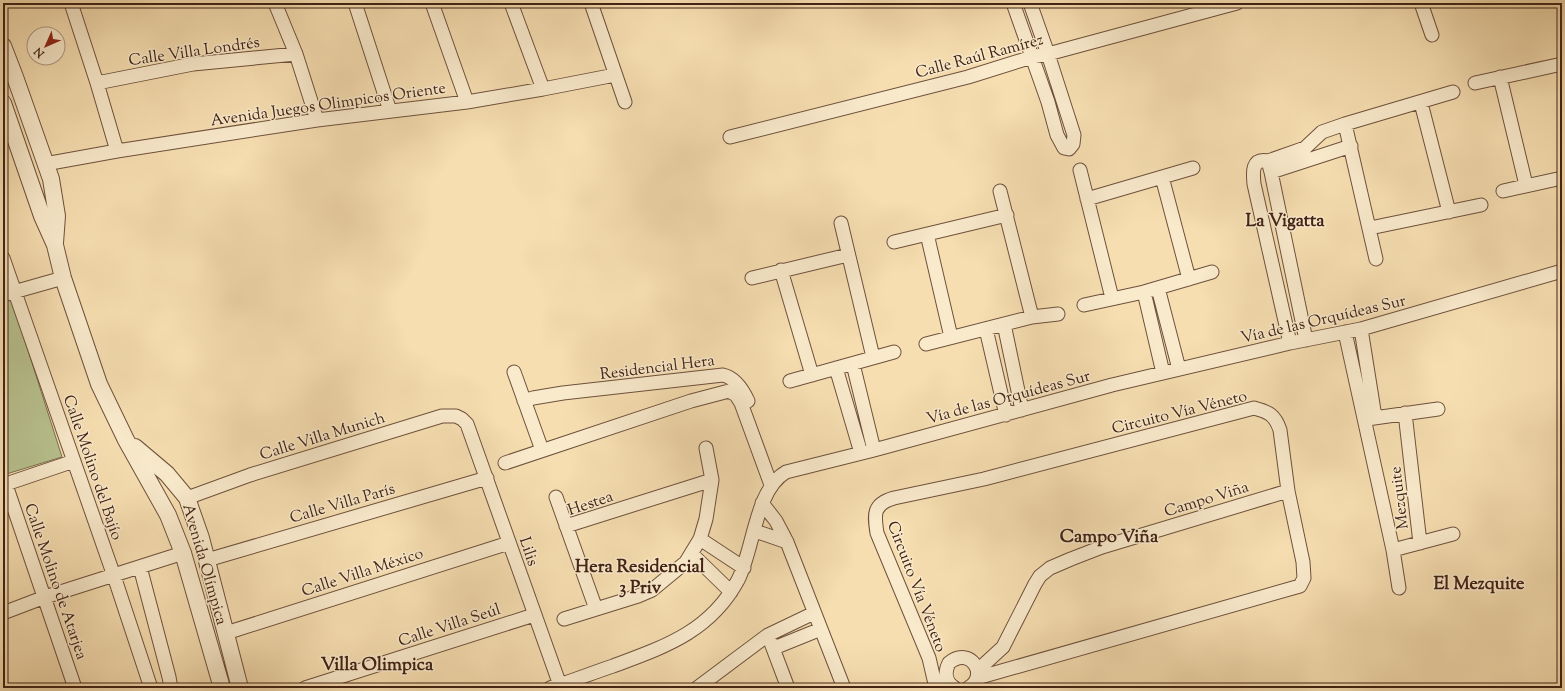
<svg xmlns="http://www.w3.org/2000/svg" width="1565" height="691" font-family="'Sorts Mill Goudy',serif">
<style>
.green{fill:#b8c28f;stroke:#7c7252}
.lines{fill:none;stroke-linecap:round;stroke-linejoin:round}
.minor-casing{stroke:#6e513c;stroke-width:15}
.tertiary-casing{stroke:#6e513c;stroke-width:18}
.minor{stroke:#f9eacc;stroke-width:13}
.tertiary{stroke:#f9eacc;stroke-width:16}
.labels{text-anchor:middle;stroke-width:3;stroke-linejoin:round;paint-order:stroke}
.street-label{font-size:16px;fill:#412215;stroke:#f9eacc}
.quarter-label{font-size:18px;font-weight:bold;fill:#412215;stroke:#f9eacc}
</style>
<rect width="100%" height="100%" fill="#f6deb1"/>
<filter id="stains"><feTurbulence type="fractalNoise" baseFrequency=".005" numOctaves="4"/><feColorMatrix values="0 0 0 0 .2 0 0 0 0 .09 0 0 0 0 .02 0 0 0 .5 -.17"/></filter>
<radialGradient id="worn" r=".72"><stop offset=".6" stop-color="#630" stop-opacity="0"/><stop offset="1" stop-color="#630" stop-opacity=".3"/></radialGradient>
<path class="green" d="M11,297l51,160 -59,18v-176z"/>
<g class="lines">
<g class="minor-casing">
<path id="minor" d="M71,3l26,80 20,68
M275,3l21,51 21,66
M355,3l35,108
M432,3l35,99
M511,3l32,86
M591,3l34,99
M1013,3l35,99 9,33 7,13 5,1 4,-5 1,-9 -26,-81 -18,-51
M1421,3l11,32
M1500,77l26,108
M97,83l96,-19 103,-10
M1475,83l87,-19
M1421,103l28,109
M1345,124l31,135
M730,137l238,-60 64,-20 16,-3 189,-51
M1268,161l37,-13 17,-16 23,-8 108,-32
M45,164l72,-13 200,-31 150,-18 76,-13 72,-14
M1080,170l32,128
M1271,172l80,-26
M1162,177l27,102
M1000,191l32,126
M1503,191l59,-13
M1087,199l106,-31
M841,223l32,134
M1370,228l111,-23
M927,234l24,103
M894,242l113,-27
M3,258l111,318 37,112
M781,270l31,105
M752,278l96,-23
M1158,288l21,81
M1144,292l19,81
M3,295l60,-17
M1084,305l60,-13 68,-20
M1004,324l18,86
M986,329l20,86
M1361,329l14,88
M1345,332l48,218 6,38
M1290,343l-36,-159c-1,-11 -3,-26 14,-23l3,11 35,168
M926,344l106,-27 26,-3
M853,364l21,86
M836,368l25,85
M514,372l28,78
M790,381l104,-29
M524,401l9,-3 30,-5 160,-18c13,3 20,15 25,26
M1405,413l15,130
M1367,419l71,-10
M505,463l186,-62 38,-10 7,4 5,8 30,82
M3,485l71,-24
M6,485l69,203
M556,497l40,112
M187,498l63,-23 192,-59h14l6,3 5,5 94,264
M762,503l14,18 11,21 57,146
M566,526l146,-46
M755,531l32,11
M700,539l44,29
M1393,550l60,-16
M692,554l39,38
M207,560l280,-82
M140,567l29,110 2,11
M3,613l42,-16 138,-44
M564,619l74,-23 14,-6 34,-28 14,-23 6,-20 6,-39 -6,-32
M226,633l283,-90
M768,635l20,53
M774,648l47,-19
M978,670l25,-23 32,-63 5,-8 10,-8 21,-9 31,-12 186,-56
M305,688l229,-73
M550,688c22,-7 42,-15 63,-22 51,-19 97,-34 125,-86 16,-31 17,-90 48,-108l88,-22 238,-65 178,-42 71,-14 201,-58
M697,688l71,-53 46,-22
M936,688l-7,-30 -52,-125c-3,-19 -4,-29 17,-35l90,-19 270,-71c15,4 21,7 26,22l8,61 15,71 1,16 -4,8 -323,92
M955,688c-10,-6 -11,-15 -6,-25 21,-18 41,13 19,25"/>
</g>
<g class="tertiary-casing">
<path id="tertiary" d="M3,46l12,31 36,102 6,37 -2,27
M3,103l39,113 13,29 8,33 36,106 27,56 42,75 15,38 39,135
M135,447l32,27 20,24 14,40 39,150"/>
</g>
<use href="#minor" class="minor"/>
<use href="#tertiary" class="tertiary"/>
</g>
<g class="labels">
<g class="street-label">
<text transform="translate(194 50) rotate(-8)" y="6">Calle Villa Londrés</text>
<text transform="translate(979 55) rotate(-15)" y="6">Calle Raúl Ramírez</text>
<text transform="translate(328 103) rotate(-8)" y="6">Avenida Juegos Olimpicos Oriente</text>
<text transform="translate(1323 318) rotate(-13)" y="6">Vía de las Orquídeas Sur</text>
<text transform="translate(657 366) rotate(-7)" y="6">Residencial Hera</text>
<text transform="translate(1008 396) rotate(-15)" y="6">Vía de las Orquídeas Sur</text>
<text transform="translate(1179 411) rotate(-14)" y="6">Circuito Vía Véneto</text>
<text transform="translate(322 435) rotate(-17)" y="6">Calle Villa Munich</text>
<text transform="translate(94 467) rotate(71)" y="6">Calle Molino del Bajío</text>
<text transform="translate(1206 498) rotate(-17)" y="6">Campo Viña</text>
<text transform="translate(1398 498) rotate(-97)" y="6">Mezquite</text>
<text transform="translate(342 502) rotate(-16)" y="6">Calle Villa París</text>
<text transform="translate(590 502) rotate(-19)" y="6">Hestea</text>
<text transform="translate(530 551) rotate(71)" y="6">Lilis</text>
<text transform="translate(206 564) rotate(74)" y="6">Avenida Olímpica</text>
<text transform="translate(362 571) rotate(-18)" y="6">Calle Villa México</text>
<text transform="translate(57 581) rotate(71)" y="6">Calle Molino de Atarjea</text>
<text transform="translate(918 586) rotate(69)" y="6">Circuito Vía Véneto</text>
<text transform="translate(449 624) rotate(-18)" y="6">Calle Villa Seúl</text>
</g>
<g class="quarter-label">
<text x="1285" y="226">La Vigatta</text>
<text x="1109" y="542">Campo Viña</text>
<text x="640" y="572">Hera Residencial<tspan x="640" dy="21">3 Priv</tspan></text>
<text x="1479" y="589">El Mezquite</text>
<text x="377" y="670">Villa Olimpica</text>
</g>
</g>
<rect width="1565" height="691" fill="none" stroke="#f6deb1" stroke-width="16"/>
<rect x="4" y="4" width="1557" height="683" fill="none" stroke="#412215" stroke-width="2"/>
<rect x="8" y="8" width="1549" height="675" fill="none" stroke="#412215"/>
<g transform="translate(46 46) rotate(225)"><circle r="19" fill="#f9eacc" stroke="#af9a83"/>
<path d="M0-3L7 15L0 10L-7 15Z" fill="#8f2418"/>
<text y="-6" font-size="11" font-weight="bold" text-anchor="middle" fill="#412215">N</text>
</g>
<rect width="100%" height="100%" filter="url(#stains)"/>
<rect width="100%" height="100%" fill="url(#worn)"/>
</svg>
